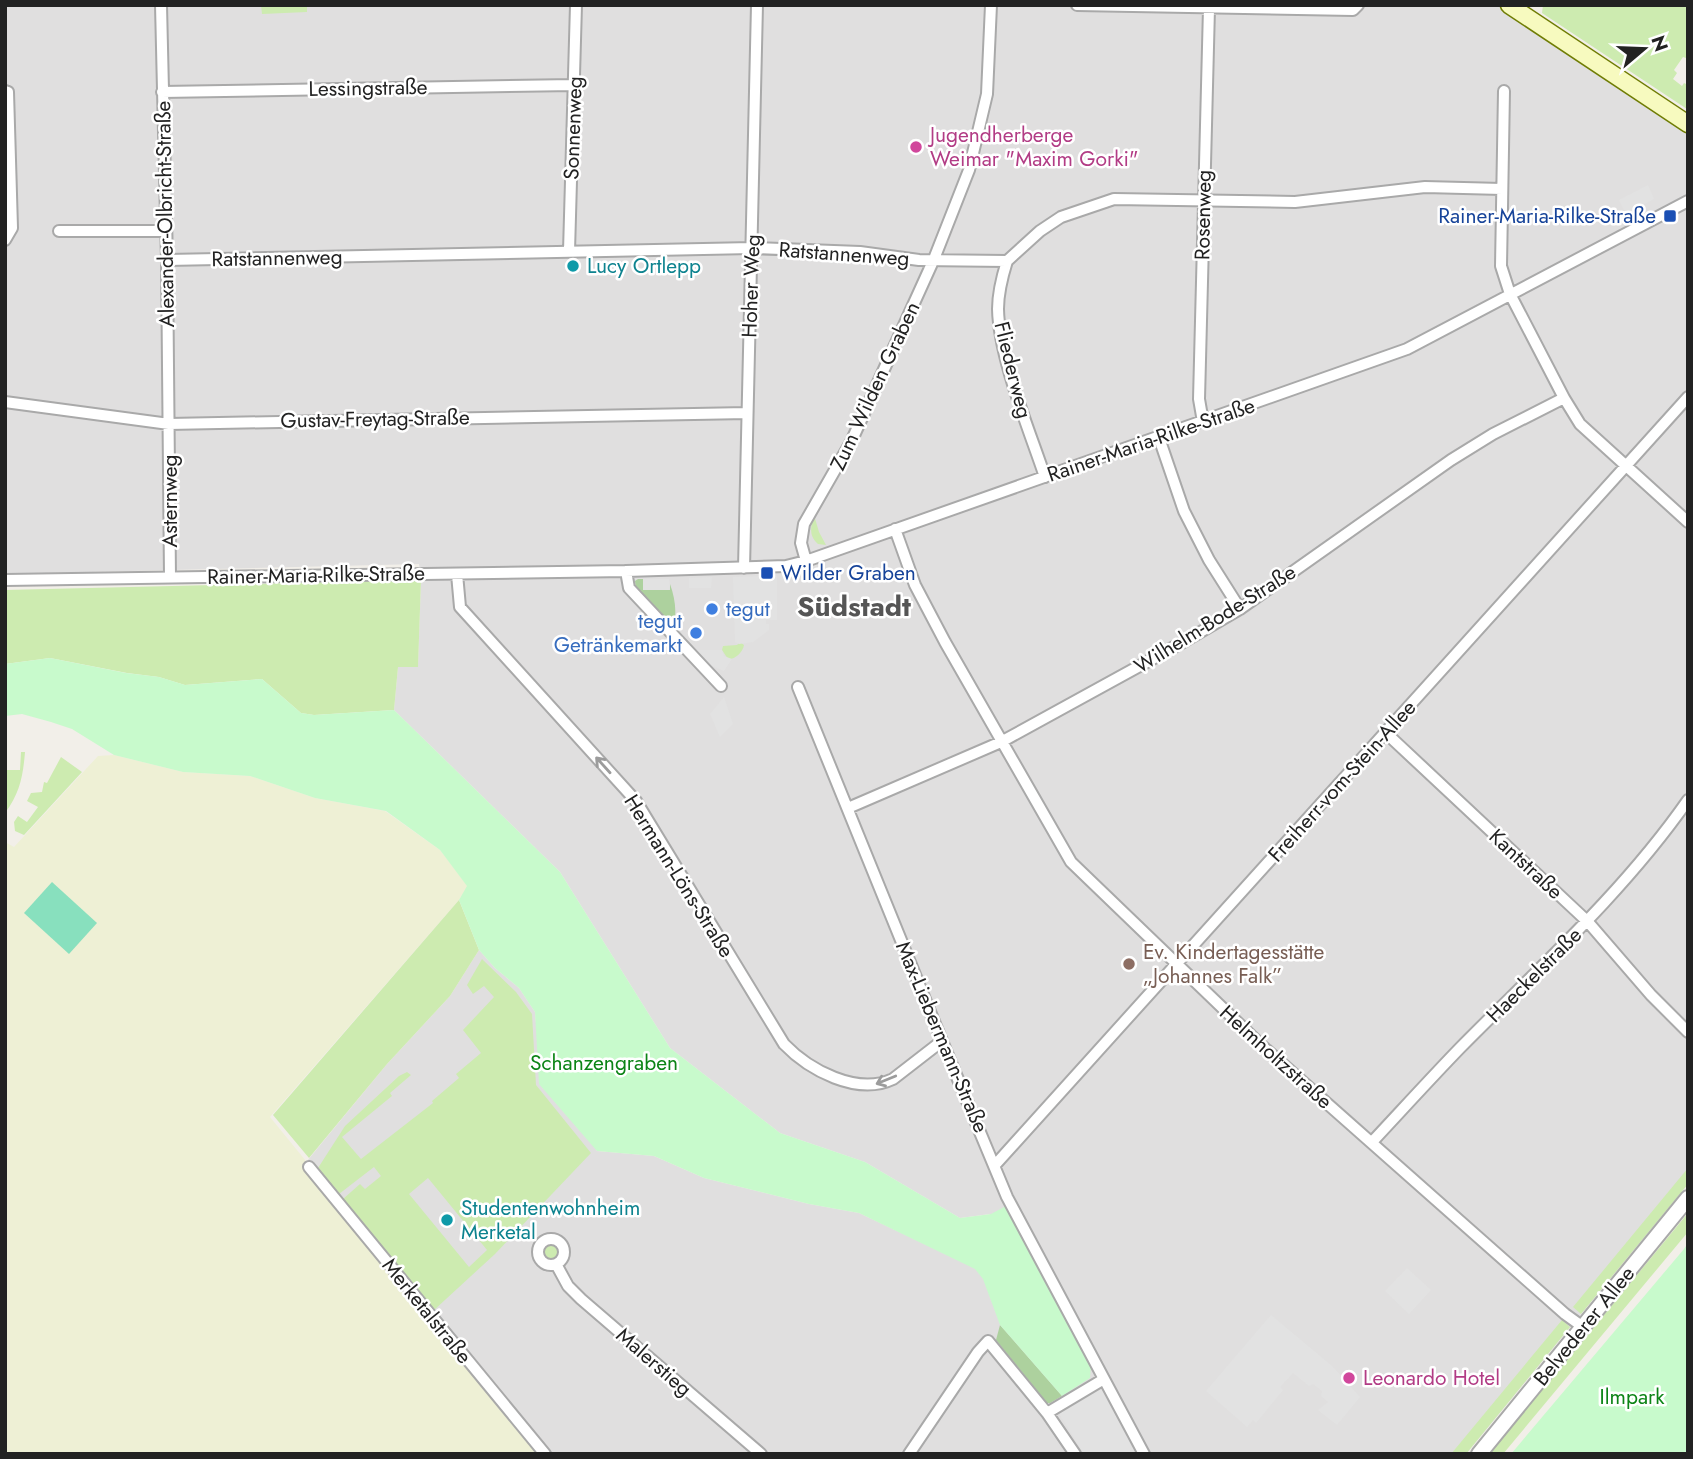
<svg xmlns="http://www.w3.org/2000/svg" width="1693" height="1459" font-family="Jost,sans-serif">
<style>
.residential{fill:#e0dfdf}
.farmland{fill:#eef0d5}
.grass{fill:#cdebb0;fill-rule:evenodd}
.forest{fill:#add19e}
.park{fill:#c8facc}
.pitch{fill:#88e0be}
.parking{fill:#e2e2e2}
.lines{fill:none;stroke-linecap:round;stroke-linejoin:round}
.minor-casing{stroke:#a9a9a9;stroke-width:14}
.tertiary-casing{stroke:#a9a9a9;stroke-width:18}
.secondary-casing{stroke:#707d05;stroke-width:19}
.minor{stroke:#fff;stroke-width:10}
.tertiary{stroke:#fff;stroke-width:14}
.secondary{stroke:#f7fabf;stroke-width:16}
.oneway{stroke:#9c9c9c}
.hotel-dot{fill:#d1479c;stroke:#fff;stroke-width:2.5}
.transit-dot{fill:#1a4fb4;stroke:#fff;stroke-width:2.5}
.culture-dot{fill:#0f9aa8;stroke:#fff;stroke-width:2.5}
.shop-dot{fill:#3f7fe0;stroke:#fff;stroke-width:2.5}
.education-dot{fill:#8d6e63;stroke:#fff;stroke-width:2.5}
.labels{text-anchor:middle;stroke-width:5;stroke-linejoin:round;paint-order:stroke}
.street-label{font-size:21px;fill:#222;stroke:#fff}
.hotel-label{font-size:21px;fill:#b23c85;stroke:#fff;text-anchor:start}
.transit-label{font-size:21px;fill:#164399;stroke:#fff;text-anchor:end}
.culture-label{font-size:21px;fill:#0d838f;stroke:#fff;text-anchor:start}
.shop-label{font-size:21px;fill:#366cbe;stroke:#fff;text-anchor:start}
.education-label{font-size:21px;fill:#785e54;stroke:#fff;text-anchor:start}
.park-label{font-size:21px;fill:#0c8416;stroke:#fff}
.district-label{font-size:28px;font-weight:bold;fill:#555;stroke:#fff}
</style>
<rect width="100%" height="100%" fill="#f2efe9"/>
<path class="residential" d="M5,5h1496l187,125v1054l-222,270h-933l-235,-282 89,-108 63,-68 29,-46 16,18 24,20 16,24 2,23 60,116 57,5 50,22 105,26 50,9 110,52 21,-51 -30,4 -95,-56 -85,-29 -110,-85 -110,-176 -166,-162 4,-43 20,-1 3,-86 -2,-16 -414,10z"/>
<path class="farmland" d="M114,755l69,17 67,4 65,22 70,13 55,39 28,36 -9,14 -189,217 275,337h-540v-612l9,5 84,-91z"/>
<path class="grass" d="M261,5h46v7l-45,2z
M1543,5h145v50l-2,3 -3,-1 -9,13 3,3 -4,6 9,7 2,-3 4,2 -1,24 -145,-96z
M814,515l5,17 7,13 -8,-1c-10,-9 -7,-18 -4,-29z
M421,580l-3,87h-20l-4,43 -80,5 -13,-2 -39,-34 -77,6 -26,-8 -32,-4 -77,-15 -45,6v-74z
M740,642l4,3c-1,7 -9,15 -16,14l-6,-9 1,-4 14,-1z
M21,752h4c-2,24 -5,41 -20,61v-43h15z
M61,757l21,15 -58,63 -9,-4 -1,-9 4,-6 9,6 11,-15 -11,-6 4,-8 11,-1 2,-10 3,1z
M459,900l20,50 -29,46 -63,68 -78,94 -36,-43z
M482,959l34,33 16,22 4,71 55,68 -96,101 -62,57 -90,-112 17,-15 5,5 16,-13 -7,-9 -35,27 -21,-26 27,-42 54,-50 8,-4 4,3 -21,18 2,3 -50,41 19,22 72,-56 -1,-2 27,-23 -3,-4 25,-21 -18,-23 31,-33 -10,-11 -11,8 -6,-9zM428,1178l59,72 -18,17 -60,-73z
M1688,1168v16l-107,130 -8,-7z
M1688,1213v19l-185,222h-14z
M542 1252a9 9 0 1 1 18 0a9 9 0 1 1-18 0Z
M1562,1320l8,7 -104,127h-15z"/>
<path class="forest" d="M638,579h5l1,11 26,-1v-5c5,14 8,31 2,45l-36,-40 -1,-8z
M1000,1325l62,71 -12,7h-3l-51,-63z"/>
<path class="park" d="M50,658l76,15 33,4 26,8 77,-6 39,34 13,2 80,-5 166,162 110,176 110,85 85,29 95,56 31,-4 15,-8 85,159 -1,13 -28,18 -62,-71 -17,-46 -8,-10 -116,-56 -50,-9 -105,-26 -50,-22 -57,-5 -58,-67 -4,-72 -16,-24 -24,-20 -16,-18 -20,-50 8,-14 -27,-36 -54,-39 -71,-13 -65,-22 -67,-4 -69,-17 -42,-26 -21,-7 -29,-8 -17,2v-52z
M1688,1243v211h-177l173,-205z"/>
<path class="pitch" d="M52,882l45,41 -28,31 -45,-41z"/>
<path class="parking" d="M1648,185l6,14 -28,15 -7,-14z
M777,576v44h-11v4h3v6l-16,12 -14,2 -4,-2 -2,-65z
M712,577l-1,11h-22v-10z
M643,579h26l1,11h-27z
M694,650h28l2,6 8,3 -8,12 -12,-5z
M724,697l9,27 -13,13 -10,-23z
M1407,1268l24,22 -22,24 -24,-23z
M1271,1315l61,51 28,31 -23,28 -19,-15 10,-8 -7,-6 1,-5 -9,-7 -4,2 -16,-13 -13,14 3,3 -27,33 -3,-3 -6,7 -41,-36z
M1100,1387l15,24 23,43h-54l-26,-42z"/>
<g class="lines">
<g class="minor-casing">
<path id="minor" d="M161,5l6,255 3,317
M1077,5l276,5 5,-5
M5,91l3,1 4,136 -7,12
M1504,91l-3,175 9,28 54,104 16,26 108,98
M162,92l412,-7
M59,231h107
M569,251l7,-246
M167,260l585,-12 108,4 59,8 88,1 33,-30 21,-14 53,-18 181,3 130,-15 77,2
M1007,261c-5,16 -9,31 -9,48 1,49 31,120 47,168
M5,402l164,22 578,-11
M1203,422l-4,-23 10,-391
M1159,438l25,73 25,49 31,49
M895,529l20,56 30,57 126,220 190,183 304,269 18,13
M806,561l-5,-18 3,-19 47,-82 25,-55 58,-128 35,-89 18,-76 4,-89
M744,568l13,-563
M626,571l3,17 92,98
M457,574l3,33 176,194 148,243c25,26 73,52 109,35l49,-38
M5,580l621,-9 160,-5 20,-5 601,-212 281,-148
M798,687l144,354 65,156 137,257
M1386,733l202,189 63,73 37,37
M848,808l153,-66 184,-101 55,-32 211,-149 42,-26 71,-36
M1372,1142c29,-31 58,-63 88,-94 79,-80 163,-155 228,-248
M995,1165l693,-768
M309,1167l236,287
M538 1252a13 13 0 1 1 26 0a13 13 0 1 1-26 0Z
M556,1264l12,22 13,13 180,155
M1047,1413l57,-34
M909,1454l69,-102 10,-11 59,72 28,41"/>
</g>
<g class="tertiary-casing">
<path id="tertiary" d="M1479,1454l209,-256"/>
</g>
<g class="secondary-casing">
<path id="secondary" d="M1509,5l179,119"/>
</g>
<use href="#minor" class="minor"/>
<use href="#tertiary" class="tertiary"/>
<use href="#secondary" class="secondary"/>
</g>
<defs><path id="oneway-shaft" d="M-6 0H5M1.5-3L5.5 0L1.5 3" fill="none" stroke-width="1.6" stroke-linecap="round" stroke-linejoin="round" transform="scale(1.75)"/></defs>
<g class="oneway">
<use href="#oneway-shaft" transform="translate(603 765) rotate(-132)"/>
<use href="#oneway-shaft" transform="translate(886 1080) rotate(158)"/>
</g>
<g class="hotel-dot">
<circle cx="916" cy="147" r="7"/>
<circle cx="1349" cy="1378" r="7"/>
</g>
<g class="transit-dot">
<rect x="1663" y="209" width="14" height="14" rx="3.5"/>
<rect x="760" y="566" width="14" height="14" rx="3.5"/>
</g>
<g class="culture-dot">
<circle cx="573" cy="266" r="7"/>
<circle cx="447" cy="1220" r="7"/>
</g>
<g class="shop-dot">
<circle cx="712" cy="609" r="7"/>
<circle cx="696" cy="633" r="7"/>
</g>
<circle class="education-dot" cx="1129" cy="964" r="7"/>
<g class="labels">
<g class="street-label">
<text transform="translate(368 88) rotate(-1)" y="7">Lessingstraße</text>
<text transform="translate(573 128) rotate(-88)" y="7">Sonnenweg</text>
<text transform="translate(165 214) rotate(-91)" y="7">Alexander-Olbricht-Straße</text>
<text transform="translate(1203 215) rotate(-89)" y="7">Rosenweg</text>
<text transform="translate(844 254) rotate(4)" y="7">Ratstannenweg</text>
<text transform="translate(277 258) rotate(-1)" y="7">Ratstannenweg</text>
<text transform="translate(751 286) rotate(-88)" y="7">Hoher Weg</text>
<text transform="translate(1013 370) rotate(76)" y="7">Fliederweg</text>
<text transform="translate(875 386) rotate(-65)" y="7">Zum Wilden Graben</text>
<text transform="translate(375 419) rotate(-1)" y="7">Gustav-Freytag-Straße</text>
<text transform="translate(1151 440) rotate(-19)" y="7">Rainer-Maria-Rilke-Straße</text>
<text transform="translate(170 501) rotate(-90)" y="7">Asternweg</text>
<text transform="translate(316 575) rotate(-1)" y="7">Rainer-Maria-Rilke-Straße</text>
<text transform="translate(1215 619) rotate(-32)" y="7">Wilhelm-Bode-Straße</text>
<text transform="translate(1342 781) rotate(-48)" y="7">Freiherr-vom-Stein-Allee</text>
<text transform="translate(1526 864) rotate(43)" y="7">Kantstraße</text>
<text transform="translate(679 876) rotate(58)" y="7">Hermann-Löns-Straße</text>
<text transform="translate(1534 975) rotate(-45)" y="7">Haeckelstraße</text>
<text transform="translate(942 1037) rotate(67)" y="7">Max-Liebermann-Straße</text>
<text transform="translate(1276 1057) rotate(42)" y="7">Helmholtzstraße</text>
<text transform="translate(427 1311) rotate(51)" y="7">Merketalstraße</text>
<text transform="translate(1584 1326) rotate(-51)" y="7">Belvederer Allee</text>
<text transform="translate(654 1362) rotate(41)" y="7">Malerstieg</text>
</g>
<g class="hotel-label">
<text x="930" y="142">Jugendherberge<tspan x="930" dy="24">Weimar "Maxim Gorki"</tspan></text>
<text x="1363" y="1385">Leonardo Hotel</text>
</g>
<g class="transit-label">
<text x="1656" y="223">Rainer-Maria-Rilke-Straße</text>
<text x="781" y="580" text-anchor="start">Wilder Graben</text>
</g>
<g class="culture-label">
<text x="587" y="273">Lucy Ortlepp</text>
<text x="461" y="1215">Studentenwohnheim<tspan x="461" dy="24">Merketal</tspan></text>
</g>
<g class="shop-label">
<text x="726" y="616">tegut</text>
<text x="682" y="628" text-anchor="end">tegut<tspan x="682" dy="24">Getränkemarkt</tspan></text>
</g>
<g class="education-label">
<text x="1143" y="959">Ev. Kindertagesstätte<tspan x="1143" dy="24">„Johannes Falk”</tspan></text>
</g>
<g class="park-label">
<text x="604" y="1070">Schanzengraben</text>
<text x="1632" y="1404">Ilmpark</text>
</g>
<g class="district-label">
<text x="854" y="616">Südstadt</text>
</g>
</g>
<rect width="1693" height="1459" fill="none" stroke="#222222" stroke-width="14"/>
<g transform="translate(1644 49) rotate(71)" stroke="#ffffff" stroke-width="5" paint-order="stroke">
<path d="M0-5L12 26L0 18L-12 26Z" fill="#222222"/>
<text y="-10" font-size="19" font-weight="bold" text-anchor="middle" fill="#222222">N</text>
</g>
</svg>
